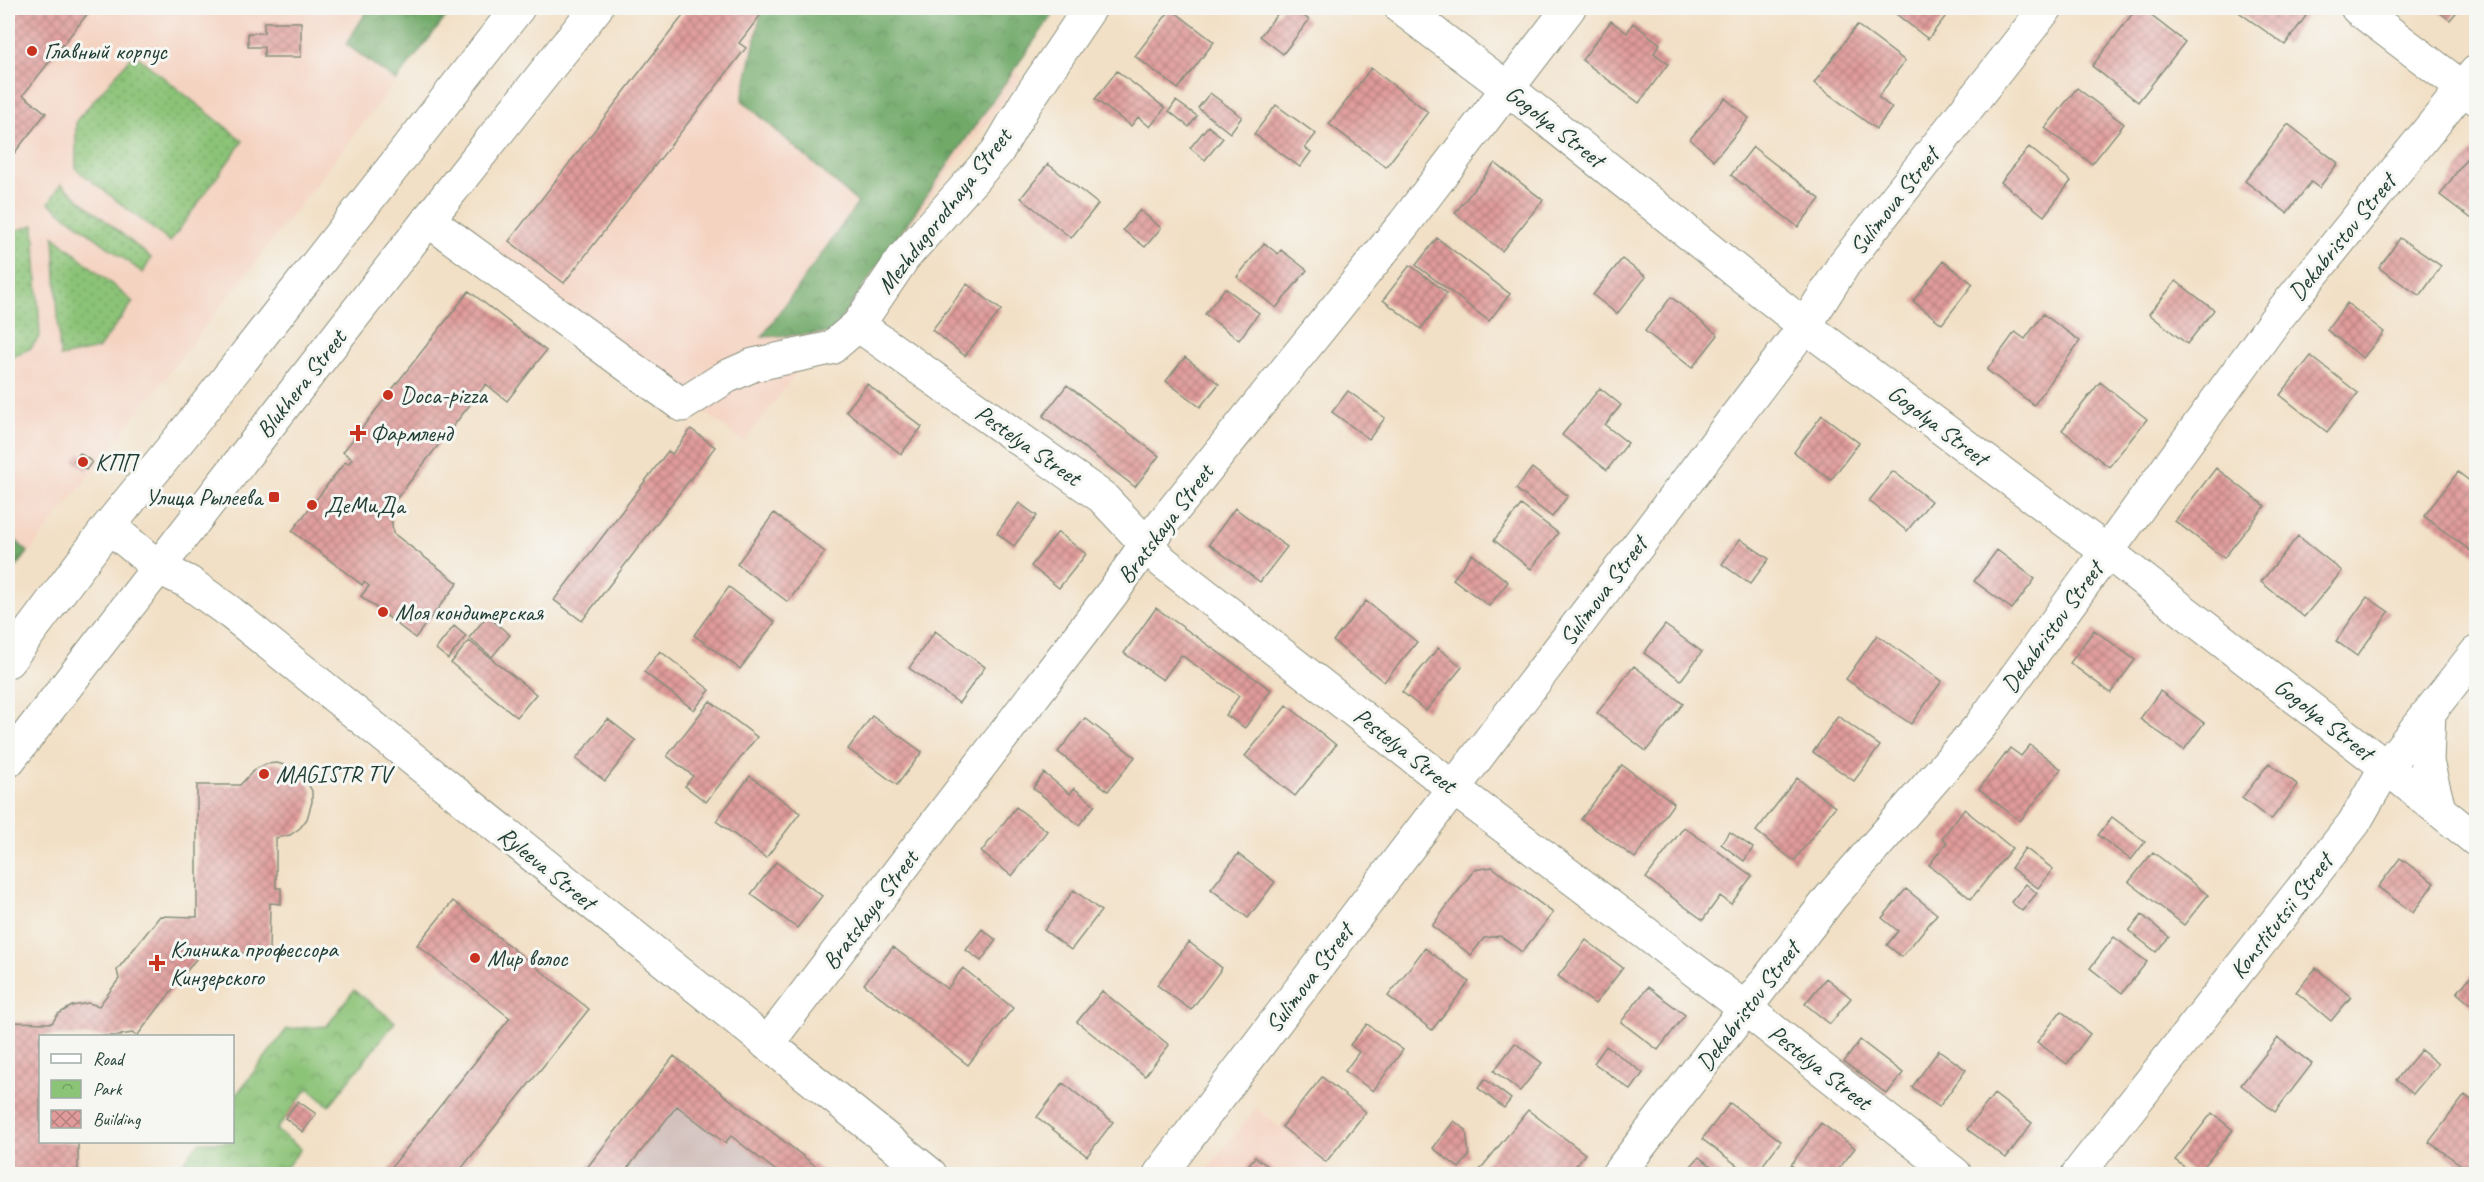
<svg xmlns="http://www.w3.org/2000/svg" width="2484" height="1182" font-family="Caveat,sans-serif">
<style>
.built{fill:#f5d3c1}
.industrial{fill:#d1c0bc}
.grass{fill:url(#grass-dots);stroke:#558056;stroke-width:1.5}
.forest{fill:url(#forest-crowns);stroke:#48734e;stroke-width:1.5}
.park{fill:url(#park-crowns);stroke:#558056;stroke-width:1.5}
.building{fill:url(#building-cross-hatch)}
.lines{fill:none;stroke-linecap:round;stroke-linejoin:round}
.minor-casing{stroke:#888e7d;stroke-width:35}
.tertiary-casing{stroke:#888e7d;stroke-width:35}
.primary-casing{stroke:#888e7d;stroke-width:35}
.minor{stroke:#fff;stroke-width:33}
.tertiary{stroke:#fff;stroke-width:33}
.primary{stroke:#fff;stroke-width:33}
.poi-dot{fill:#c8321e;stroke:#f6f6f2;stroke-width:2}
.labels{text-anchor:middle;stroke-width:6;stroke-linejoin:round;paint-order:stroke}
.poi-label{font-size:24px;fill:#1f3d34;stroke:#f6f6f2;text-anchor:start}
.street-label{font-size:24px;fill:#1f3d34;stroke:#f6f6f2}
</style>
<defs>
<pattern id="grass-dots" width="8" height="8" patternUnits="userSpaceOnUse" patternTransform="scale(1.5)"><rect width="8" height="8" fill="#8bc377"/><path d="M2 2h.1M6 6h.1" fill="none" stroke="#71a062" stroke-width="1.8" stroke-linecap="round"/></pattern>
<pattern id="forest-crowns" width="20" height="18" patternUnits="userSpaceOnUse" patternTransform="scale(1.5)"><rect width="20" height="18" fill="#70a968"/><path d="M2 6a3 3 0 1 1 6 0M12 15a3 3 0 1 1 6 0" fill="none" stroke="#5b8b56"/></pattern>
<pattern id="park-crowns" width="20" height="18" patternUnits="userSpaceOnUse" patternTransform="scale(1.5)"><rect width="20" height="18" fill="#8bc377"/><path d="M2 6a3 3 0 1 1 6 0M12 15a3 3 0 1 1 6 0" fill="none" stroke="#71a062"/></pattern>
<pattern id="building-cross-hatch" width="8" height="8" patternUnits="userSpaceOnUse" patternTransform="scale(1.5)"><rect width="8" height="8" fill="#e09b9a"/><path d="M0 0l8 8M0 8l8-8" fill="none" stroke="#b5807e"/></pattern>
</defs>
<rect width="100%" height="100%" fill="#f6f6f2"/>
<filter id="ink" filterUnits="userSpaceOnUse"><feTurbulence type="fractalNoise" baseFrequency=".0167" numOctaves="2"/><feDisplacementMap in="SourceGraphic" scale="12" xChannelSelector="R" yChannelSelector="G"/><feConvolveMatrix kernelMatrix="1 2 1 2 8 2 1 2 1" color-interpolation-filters="sRGB"/></filter>
<filter id="wash" filterUnits="userSpaceOnUse"><feTurbulence type="fractalNoise" baseFrequency=".008" numOctaves="4" result="noise"/><feDisplacementMap in="SourceGraphic" scale="24" xChannelSelector="R" yChannelSelector="G"/><feGaussianBlur stdDeviation="1.35" result="paint"/><feColorMatrix in="noise" values="0 0 0 0 0 0 0 0 0 0 0 0 0 0 0 0 0 1.4 0 .05"/><feComposite in="paint" operator="in"/></filter>
<g filter="url(#wash)">
<rect width="100%" height="100%" fill="#f2e0c6"/>
<path class="built" d="M8,8h445l-445,572z
M684,8h246l92,69 -278,365 -250,-190z
M1256,1108l81,66h-133z"/>
<path class="industrial" d="M674,1056l152,118h-244z"/>
<path class="grass" d="M134,54l109,87 -73,101 -94,-73v-48z
M61,184l90,74 -8,15 -94,-70z
M34,225l6,111 -9,12 -23,11v-126z
M54,236l79,66 -35,47 -38,8z"/>
<path class="forest" d="M369,8h84l-57,73 -50,-37z
M762,8h295l-226,325 -69,4 96,-134 -116,-103z
M8,533l20,19 -20,26z"/>
<path class="park" d="M354,990l41,32 -66,84 -21,-18 -32,42 25,19 -20,25h-107l26,-32h32l1,-43 54,-70 40,-3z"/>
<g id="blocks">
<path class="building" d="M8,8h84l-69,87 23,18 -38,48z
M689,8l9,4 4,-4h64l-27,35 7,5 -182,235 -55,-42z
M1282,8h11l16,12 -26,34 -23,-18z
M1893,8h59l-24,31 -37,-29z
M2137,8h4l44,34 -47,60 -46,-36z
M2233,8h61l12,8 -21,29z
M2434,8h26l-10,12z
M1171,9l43,33 -36,47 -43,-33z
M1611,21l16,12 6,-10 27,21 -6,9 14,11 -29,39 -57,-43z
M264,22h37v35h-37v-10h-16v-14h16z
M1857,25l48,36 -27,36 14,11 -16,21 -62,-46z
M1371,68l57,44 -42,55 -57,-43z
M1117,71l48,37 -15,19 -12,-10 -7,9 -36,-27z
M2077,88l47,36 -32,40 -47,-36z
M1210,93l32,24 -12,16 -32,-25z
M1725,98l24,20 -35,42 -24,-21z
M1176,101l21,15 -8,11 -20,-16z
M1276,105l40,29 -11,14 6,4 -11,15 -46,-33z
M2288,124l50,39 -19,25 -8,-6 -24,31 -42,-32z
M1208,126l15,12 -18,22 -15,-12z
M2476,145v77l-36,-27z
M1753,147l67,52 -22,28 -67,-52z
M2029,147l42,34 -27,35 -43,-34z
M1495,163l48,37 -41,51 -47,-38z
M1048,164l50,40 -27,34 -50,-40z
M1140,210l21,18 -16,19 -22,-17z
M1437,238l73,56 -21,27 -73,-56z
M2400,238l41,28 -21,30 -41,-28z
M1264,243l14,11 3,-4 26,20 -31,38 -39,-31z
M1622,259l24,18 -29,37 -24,-19z
M1943,261l30,23 -31,40 -29,-23z
M1410,265l37,28 -26,36 -38,-29z
M2176,281l38,29 -27,34 -38,-30z
M967,284l34,26 -36,46 -33,-26z
M1225,288l34,25 -20,27 -34,-26z
M469,291l77,60 -39,50 -21,-17 -96,123 3,26 65,50 -43,55 -54,-42 8,-10 -5,-4 -2,3 -70,-54 53,-69 3,2 4,-5 -9,-7z
M1671,297l47,38 -26,33 -47,-37z
M2347,303l37,29 -21,26 -36,-28z
M2043,314l37,27 -46,64 -47,-35 28,-38 10,7z
M2311,356l47,37 -31,39 -47,-37z
M1185,357l34,27 -19,23 -34,-26z
M2100,382l47,37 -38,48 -47,-37z
M867,384l55,43 -21,27 -55,-43z
M1067,385l92,71 -24,31 -92,-71z
M1600,388l21,17 -16,20 23,18 -21,27 -45,-35z
M1348,391l37,27 -16,21 -37,-27z
M1822,415l37,28 -28,37 -37,-28z
M691,429l24,18 -133,174 -28,-21 114,-149 4,3z
M80,453l12,9 -6,8 -12,-9z
M1532,468l36,28 -16,21 -36,-28z
M2216,468l49,38 -41,52 -49,-37z
M1893,471l38,30 -24,30 -38,-30z
M2458,472l18,14v69l-52,-39z
M1019,503l18,13 -23,30 -17,-13z
M1521,505l37,28 -27,36 -37,-29z
M1235,508l52,39 -27,35 -51,-38z
M774,513l51,39 -37,50 -51,-38z
M1058,532l28,22 -27,34 -28,-22z
M2298,536l44,35 -38,46 -43,-35z
M1740,539l29,20 -19,25 -28,-20z
M1997,550l38,29 -23,30 -38,-28z
M1472,554l36,28 -19,24 -36,-27z
M729,587l46,35 -35,47 -46,-34z
M2367,597l22,15 -32,44 -21,-15z
M1366,601l51,41 -33,40 -51,-41z
M1156,608l115,82 -26,38 -19,-13 13,-19 -58,-41 -18,25 -39,-27z
M487,616l23,19 -18,22 -23,-19z
M1665,625l37,27 -21,28 -37,-27z
M454,626l12,10 -18,23 -12,-10z
M2094,630l41,30 -24,33 -41,-30z
M935,631l50,36 -26,36 -50,-35z
M1877,635l65,46 -31,43 -65,-45z
M469,641l67,53 -19,23 -66,-54z
M1438,648l24,19 -36,44 -24,-19z
M660,651l50,39 -16,20 -50,-38z
M1634,666l49,38 -37,47 -49,-38z
M2160,691l44,32 -20,27 -44,-31z
M710,701l47,36 -51,65 -21,-16 8,-10 -26,-20z
M1287,705l49,40 -41,51 -50,-40z
M872,716l50,36 -25,33 -49,-36z
M1838,716l42,30 -26,35 -41,-29z
M1085,718l50,39 -27,34 -50,-39z
M608,719l28,22 -31,40 -29,-22z
M2030,745l31,24 -41,52 -41,-32 31,-41 11,8z
M277,763l17,5 9,7 9,16v11l-5,17 -7,9 -10,7 -14,3v50h5v16l-11,-1 -1,50h-72l-1,6 -59,77 -5,-3 -11,2v1h-81v106h38v32h-70v-152l44,1 6,-9 14,-8 16,-3 11,3 20,-27 -2,-9 43,-54 37,1v-132h43l15,-16 11,-5z
M2269,763l29,22 -27,35 -29,-22z
M1622,765l52,38 -39,55 -54,-39z
M1044,773l26,21 4,-6 21,17 -16,20 -46,-37z
M750,776l50,37 -34,45 -50,-37z
M1797,778l38,29 -41,54 -38,-30z
M1016,807l31,24 -35,45 -31,-24z
M1964,809l48,39 -41,51 -42,-34 18,-23 -5,-4z
M2112,817l33,25 -14,18 -33,-25z
M1684,827l68,49 -21,28 -11,-8 -17,24 -57,-42z
M1730,832l23,16 -9,13 -23,-17z
M2025,848l28,21 -15,19 -27,-20z
M2153,852l55,43 -24,30 -55,-43z
M1238,854l37,28 -27,36 -37,-29z
M2400,858l34,25 -21,30 -35,-26z
M776,862l46,34 -25,32 -46,-34z
M1492,867l61,46 -31,39 -22,-16 -16,2 -13,17 -39,-29 42,-56z
M2026,884l11,9 -15,18 -11,-9z
M1906,889l31,25 -35,43 -15,-12 11,-14 -16,-13z
M1074,890l27,21 -30,39 -27,-20z
M453,901l136,108 -132,165h-71l124,-156 -93,-73z
M2142,915l27,22 -13,15 -27,-21z
M982,929l14,11 -15,21 -15,-11z
M2114,937l33,25 -25,31 -32,-25z
M1586,940l37,28 -28,36 -37,-28z
M1189,942l33,26 -31,42 -34,-25z
M893,947l54,42 16,-21 50,40 -45,57 -104,-81z
M1425,948l44,34 -37,48 -44,-34z
M2316,968l35,29 -20,24 -35,-29z
M2476,970v39l-19,-16z
M1826,978l25,20 -21,26 -25,-20z
M1648,987l37,28 -27,35 -37,-28z
M1102,991l67,54 -24,31 -68,-54z
M2061,1011l29,23 -23,30 -30,-22z
M1367,1024l36,26 -30,41 -28,-20 14,-19 -9,-7z
M2278,1038l34,26 -37,48 -34,-27z
M1860,1040l43,33 -16,21 -43,-32z
M1515,1043l27,20 -22,28 -26,-20z
M1606,1046l37,27 -12,17 -37,-27z
M1939,1050l27,20 -27,37 -27,-20z
M2421,1050l17,14 -25,30 -17,-14z
M674,1056l152,118h-46l-49,-38 -6,7 -48,-37 -54,68h-41z
M1322,1077l44,35 -40,50 -44,-35z
M1485,1079l26,20 -7,9 -26,-20z
M1063,1083l50,39 -26,34 -50,-39z
M1994,1094l38,29 -26,35 -39,-29z
M2465,1095l11,9v67l-2,3 -45,-32z
M298,1101l18,13 -13,18 -18,-14z
M1730,1103l51,38 -25,33h-7l-47,-35z
M1528,1110l57,44 -15,19 -6,-4 -4,5h-79l-3,-2z
M2212,1113l21,17 -35,44h-4l-19,-14z
M1454,1121l12,9 3,26 -10,12 -26,-20z
M1821,1123l34,25 -20,26h-31l-13,-9z
M1255,1157l24,17h-38z
M1699,1157l23,17h-38z"/>
</g>
</g>
<g filter="url(#ink)">
<use href="#blocks" fill-opacity="0" stroke="#888e7d" stroke-width="1.5"/>
<g class="lines">
<g class="minor-casing">
<path id="minor" d="M1401,8l106,80 298,238 301,225 280,216 90,73
M2357,8l119,90
M428,220l254,185 44,-28 27,-12 78,-17 27,-23 46,-68 93,-105 28,-48 65,-96
M858,325l244,172 61,65 290,226 293,221 209,165
M2429,713l-2,49 12,47
M767,1044l346,-452 33,-48 258,-320 165,-216
M1160,1174l645,-848 39,-62 202,-256
M1618,1174l213,-277 150,-172 295,-406 200,-247
M2078,1174l276,-351 32,-56 90,-114"/>
</g>
<g class="tertiary-casing">
<path id="tertiary" d="M159,568l29,14 43,31 699,561"/>
</g>
<g class="primary-casing">
<path id="primary" d="M109,526l50,42
M8,661l101,-135 81,-100 328,-418
M8,761l420,-541 168,-212"/>
</g>
<use href="#minor" class="minor"/>
<use href="#tertiary" class="tertiary"/>
<use href="#primary" class="primary"/>
</g>
</g>
<g class="poi-dot">
<circle cx="32" cy="51" r="6"/>
<circle cx="388" cy="395" r="6"/>
<path d="M355 424h6v6h6v6h-6v6h-6v-6h-6v-6h6z"/>
<circle cx="83" cy="462" r="6"/>
<rect x="268" y="491" width="12" height="12" rx="3"/>
<circle cx="312" cy="505" r="6"/>
<circle cx="383" cy="612" r="6"/>
<circle cx="264" cy="774" r="6"/>
<circle cx="475" cy="958" r="6"/>
<path d="M154 954h6v6h6v6h-6v6h-6v-6h-6v-6h6z"/>
</g>
<g class="labels">
<g class="poi-label">
<text x="44" y="59">Главный корпус</text>
<text x="400" y="403">Doca-pizza</text>
<text x="370" y="441">Фармленд</text>
<text x="95" y="470">КПП</text>
<text x="262" y="505" text-anchor="end">Улица Рылеева</text>
<text x="324" y="513">ДеМиДа</text>
<text x="395" y="620">Моя кондитерская</text>
<text x="276" y="782">MAGISTR TV</text>
<text x="170" y="957">Клиника профессора<tspan x="170" dy="28">Кинзерского</tspan></text>
<text x="487" y="966">Мир волос</text>
</g>
<g class="street-label">
<text transform="translate(1555 126) rotate(38)" y="8">Gogolya Street</text>
<text transform="translate(1894 201) rotate(-52)" y="8">Sulimova Street</text>
<text transform="translate(944 211) rotate(-52)" y="8">Mezhdugorodnaya Street</text>
<text transform="translate(2342 237) rotate(-51)" y="8">Dekabristov Street</text>
<text transform="translate(301 384) rotate(-52)" y="8">Blukhera Street</text>
<text transform="translate(1938 425) rotate(37)" y="8">Gogolya Street</text>
<text transform="translate(1028 445) rotate(35)" y="8">Pestelya Street</text>
<text transform="translate(1165 524) rotate(-53)" y="8">Bratskaya Street</text>
<text transform="translate(1603 591) rotate(-53)" y="8">Sulimova Street</text>
<text transform="translate(2052 627) rotate(-54)" y="8">Dekabristov Street</text>
<text transform="translate(2324 719) rotate(38)" y="8">Gogolya Street</text>
<text transform="translate(1405 750) rotate(38)" y="8">Pestelya Street</text>
<text transform="translate(547 868) rotate(39)" y="8">Ryleeva Street</text>
<text transform="translate(870 910) rotate(-53)" y="8">Bratskaya Street</text>
<text transform="translate(2281 916) rotate(-52)" y="8">Konstitutsii Street</text>
<text transform="translate(1309 978) rotate(-53)" y="8">Sulimova Street</text>
<text transform="translate(1748 1006) rotate(-53)" y="8">Dekabristov Street</text>
<text transform="translate(1820 1067) rotate(38)" y="8">Pestelya Street</text>
</g>
</g>
<rect width="2484" height="1182" fill="none" stroke="#f6f6f2" stroke-width="30"/>
<rect x="39" y="1035" width="195" height="108" fill="#f6f6f2" stroke="#a0aca6" stroke-width="1.5"/>
<rect x="51" y="1054" width="30" height="9" fill="#ffffff" stroke="#a0aca6" stroke-width="1.5"/>
<text x="93" y="1065" font-size="18" fill="#1f3d34">Road</text>
<rect x="51" y="1080" width="30" height="18" fill="url(#park-crowns)" stroke="#a0aca6" stroke-width="1.5"/>
<text x="93" y="1095" font-size="18" fill="#1f3d34">Park</text>
<rect x="51" y="1110" width="30" height="18" fill="url(#building-cross-hatch)" stroke="#a0aca6" stroke-width="1.5"/>
<text x="93" y="1125" font-size="18" fill="#1f3d34">Building</text>
</svg>
